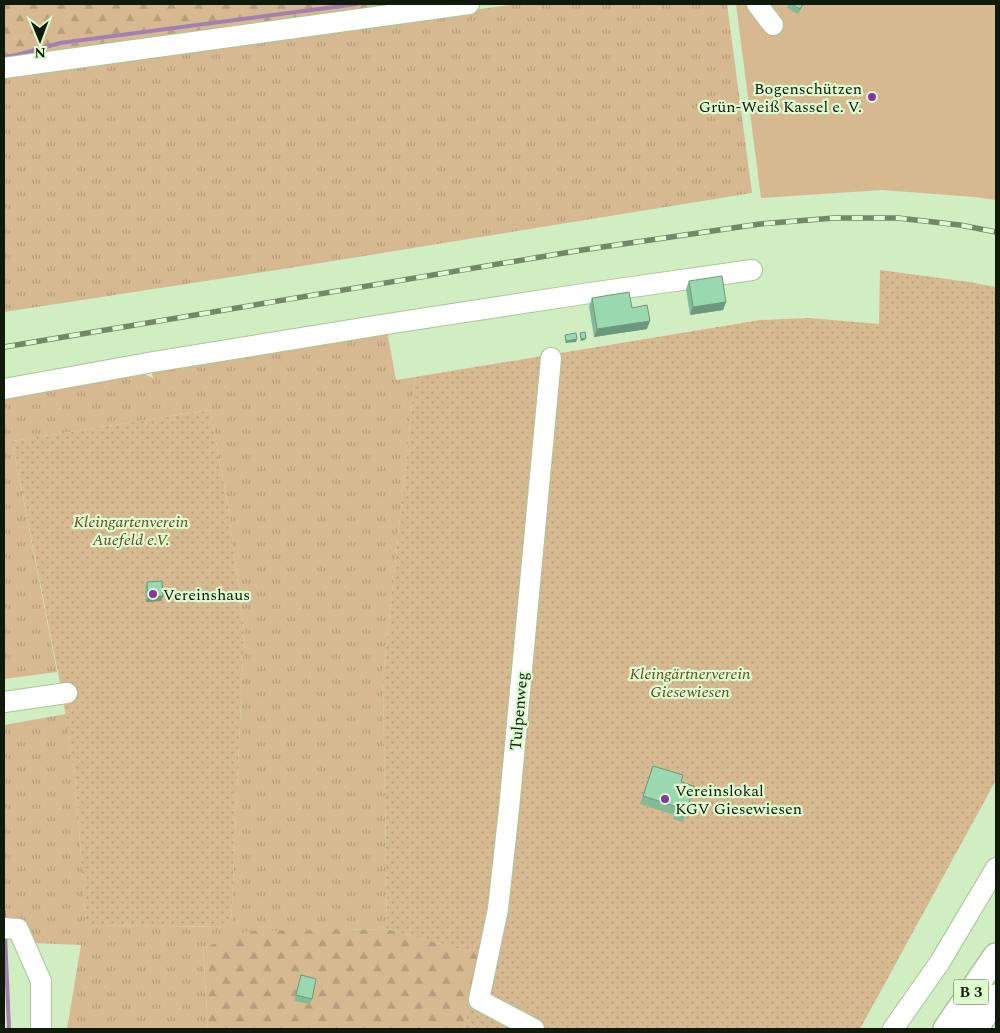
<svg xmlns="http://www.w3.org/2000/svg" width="1000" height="1033" font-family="Spectral,serif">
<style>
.grass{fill:url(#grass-tufts)}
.forest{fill:url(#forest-firs)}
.park{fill:#d6b991}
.garden{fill:url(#garden-dots)}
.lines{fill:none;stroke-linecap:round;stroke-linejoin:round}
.stream{stroke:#a37fb2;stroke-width:4}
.minor-casing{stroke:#a9c69b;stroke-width:22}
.major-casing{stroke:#a9c69b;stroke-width:28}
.minor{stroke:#fff;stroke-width:20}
.major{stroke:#fff;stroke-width:25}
.rail-casing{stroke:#738869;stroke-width:5.5}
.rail{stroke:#ddfbcf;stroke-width:4;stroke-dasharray:11;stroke-linecap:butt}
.wall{fill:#84bb97}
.shaded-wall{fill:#6c987b}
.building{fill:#9ad9b0;stroke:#6c987b}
.poi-dot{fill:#8735a4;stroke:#ddfbcf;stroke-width:2}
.labels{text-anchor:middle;stroke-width:4.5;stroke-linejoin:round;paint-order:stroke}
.shield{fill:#ddfbcf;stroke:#4d5e45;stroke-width:1}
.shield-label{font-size:15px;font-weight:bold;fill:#0f1a0a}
.poi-label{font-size:16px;fill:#0f1a0a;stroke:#ddfbcf;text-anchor:start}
.park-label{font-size:16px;font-style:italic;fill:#664a20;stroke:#ddfbcf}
.street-label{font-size:16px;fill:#0f1a0a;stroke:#ddfbcf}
</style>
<defs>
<pattern id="grass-tufts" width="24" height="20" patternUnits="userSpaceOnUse" patternTransform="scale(1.25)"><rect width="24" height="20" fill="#d6b991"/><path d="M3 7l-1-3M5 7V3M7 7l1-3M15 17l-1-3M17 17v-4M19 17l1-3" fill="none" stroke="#b69e7c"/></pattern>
<pattern id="forest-firs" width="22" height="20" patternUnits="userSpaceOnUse" patternTransform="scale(1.25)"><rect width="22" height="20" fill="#d6b991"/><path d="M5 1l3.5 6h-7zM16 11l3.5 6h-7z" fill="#b69e7c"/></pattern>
<pattern id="garden-dots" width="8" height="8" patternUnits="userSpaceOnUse" patternTransform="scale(1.25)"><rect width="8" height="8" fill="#d6b991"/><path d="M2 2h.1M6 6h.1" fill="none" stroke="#b69e7c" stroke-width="1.8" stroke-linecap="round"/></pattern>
</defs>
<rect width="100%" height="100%" fill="#d0eec2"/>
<path class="grass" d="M518,4h209l25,189 -462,75 -286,44v-239z
M387,330l9,50 19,-3 -32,301 4,251 -140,3 -44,16 5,81h-141l14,-84 -70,-3 -1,-18h-6v-199l62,-11 9,61 11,150 145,2 13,-297 -16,-124 -18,-96 -198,31 45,231 -53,7v-285l131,-24 18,8 -2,-10z"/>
<path class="forest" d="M4,4h409l-409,57z
M387,929l98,27 -22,73h-255l-5,-81 44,-17z"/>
<path class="park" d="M736,4h260v196l-22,-3 -92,-7 -121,8z"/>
<path class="garden" d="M880,270l89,12 27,5v493l-136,249h-397l21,-73 -97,-27 -4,-251 32,-301 345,-57 49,-2 70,6z
M210,410l18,96 16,124 -13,297 -145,-2 -11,-150 -11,-70c-5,-6 -7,-15 -4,-22l-48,-242z"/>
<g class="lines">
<path class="stream" d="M4,57l13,-2 43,-12 297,-39
M4,912v10
M5,934l4,95"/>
<g class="minor-casing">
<path id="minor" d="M757,4l16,21
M4,68l465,-64
M4,389l149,-27 234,-38 196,-30 169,-24
M4,702l63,-9
M4,928l14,1 23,52v48
M534,1029l-55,-29 19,-91 11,-100 42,-451
M893,1029l47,-67 56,-94"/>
</g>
<g class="major-casing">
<path id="major" d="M946,1029l50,-73
M975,1029l21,-32"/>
</g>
<use href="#minor" class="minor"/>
<use href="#major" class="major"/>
<g class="rail-casing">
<path id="rail" d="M4,347l578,-97 178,-26 74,-6h64l62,7 36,7"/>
</g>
<use href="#rail" class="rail"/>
</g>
<path class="wall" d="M789,4h15l-6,10 -11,-6z
M689,281l37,21 -3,8 -33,5 -4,-26z
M592,298l40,10 15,21 -53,8 -5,-31z
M147,582l16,14 -2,5 -15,1 -1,-14z
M653,766l28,16 5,32 -3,8 -10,-3 1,-4 -34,-11z
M301,975l11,24 -2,5 -16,-3z"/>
<path class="shaded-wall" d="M726,302l-3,8 -33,5 3,-8z
M650,321l-3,8 -53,8 3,-8z
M586,338l-1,2 -5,1 1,-2z
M577,339l-1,3 -11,1 1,-2z
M163,596l-2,5 -15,1 2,-5z"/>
<path class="building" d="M791,4h12l-3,5z
M722,276l4,26 -33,5 -4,-26z
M629,292l3,16 15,-3 3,16 -53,8 -5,-31z
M585,332l1,6 -5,1 -1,-6z
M576,333l1,6 -11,2 -1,-6z
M162,581l1,15 -15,1 -1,-15z
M653,766l30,9 -2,7 13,4 -8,28 -10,-3 1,-4 -34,-11z
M301,975l15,4 -4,20 -16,-4z"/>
<g class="poi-dot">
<circle cx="872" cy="97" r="5"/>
<circle cx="153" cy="594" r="5"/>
<circle cx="665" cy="799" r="5"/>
</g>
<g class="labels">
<rect class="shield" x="953.5" y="979.5" width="35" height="25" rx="4"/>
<g class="shield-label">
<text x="971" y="997">B 3</text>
</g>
<g class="poi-label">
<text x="862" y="94" text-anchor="end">Bogenschützen<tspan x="862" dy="18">Grün-Weiß Kassel e. V.</tspan></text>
<text x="163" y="600">Vereinshaus</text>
<text x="675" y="796">Vereinslokal<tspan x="675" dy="18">KGV Giesewiesen</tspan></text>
</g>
<g class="park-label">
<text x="131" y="527">Kleingartenverein<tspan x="131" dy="18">Auefeld e.V.</tspan></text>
<text x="690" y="679">Kleingärtnerverein<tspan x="690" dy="18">Giesewiesen</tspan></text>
</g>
<g class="street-label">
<text transform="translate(518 711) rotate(-85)" y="6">Tulpenweg</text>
</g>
</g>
<rect width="1000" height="1033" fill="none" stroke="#0f1a0a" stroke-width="10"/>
<g transform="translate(40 40) rotate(179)" stroke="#ddfbcf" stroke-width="4" paint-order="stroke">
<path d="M0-4L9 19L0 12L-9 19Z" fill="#0f1a0a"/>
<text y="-8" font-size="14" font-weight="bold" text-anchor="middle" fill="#0f1a0a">N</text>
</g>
</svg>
